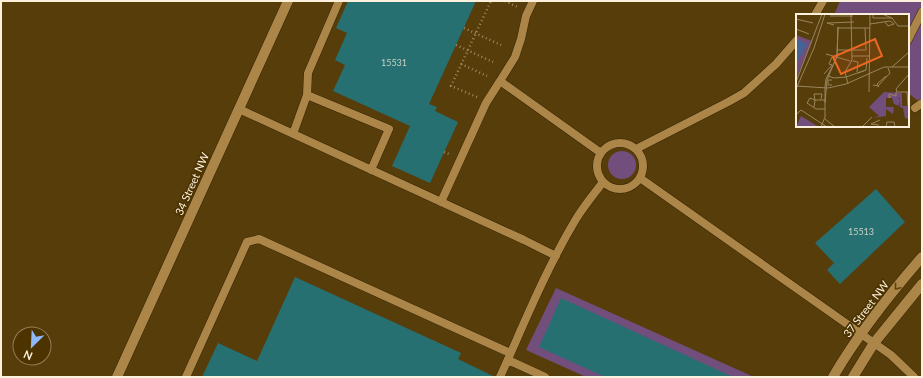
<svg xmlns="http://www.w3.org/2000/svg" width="923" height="378" font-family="Lato,sans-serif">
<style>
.green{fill:#724e7c}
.building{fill:#267072}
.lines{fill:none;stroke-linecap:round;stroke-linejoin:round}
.service-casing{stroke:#382503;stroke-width:9}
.minor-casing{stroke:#382503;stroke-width:11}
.tertiary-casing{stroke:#382503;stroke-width:11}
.path{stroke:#9d8963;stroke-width:2.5;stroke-dasharray:1 3;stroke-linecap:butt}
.service{stroke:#ab8648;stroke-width:8}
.minor{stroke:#ab8648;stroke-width:10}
.tertiary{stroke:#ab8648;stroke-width:10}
.oneway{stroke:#5f440e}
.labels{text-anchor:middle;stroke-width:3.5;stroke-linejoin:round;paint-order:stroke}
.number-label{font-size:9px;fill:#c7d1c3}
.street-label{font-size:11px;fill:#fdf1de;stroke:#4c3300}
.inset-road{fill:none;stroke:#99855f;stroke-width:1}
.view{fill:#ea6821;fill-opacity:0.15;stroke:#ea6821;stroke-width:2}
.inset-edge{fill:none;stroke:#fdf1de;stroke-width:2}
</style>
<rect width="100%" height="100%" fill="#573d0a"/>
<path class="green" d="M840,1h82v103l-14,-11v-78h-74z
M608 165a14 14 0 1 1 28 0a14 14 0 1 1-28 0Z
M556,288l198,89h-168l-60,-27z"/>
<path class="building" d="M348,1h128l-47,103 8,3 -2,4 23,11 -28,61 -38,-17 18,-40 -77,-35 12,-26 -10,-5 12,-27 -11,-5z
M876,189l29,33 -65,62 -13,-14 7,-7 -19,-20z
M295,277l166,76 -3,6 37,18h-293l16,-34 39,18z
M561,298l172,79h-128l-66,-30z"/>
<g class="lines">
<g class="service-casing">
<path id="service" d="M533,1l-7,15 -5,23 -6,18 -15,24 101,72
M815,15l8,-14
M908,40l14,-28
M307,95l1,-22 31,-72
M915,108l7,-5
M239,109l285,131 32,16
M293,134l14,-39 82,34 -18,41
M597 166a23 23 0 1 1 46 0a23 23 0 1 1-46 0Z
M636,149l92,-47 16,-9 32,-29 21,-24
M640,178l251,177 23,22
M441,202l45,-99 14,-22
M508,360l37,17
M186,377l61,-135 12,-3 251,114
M500,377c24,-53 46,-108 76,-158 8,-13 18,-25 27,-37"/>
</g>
<g class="minor-casing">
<path id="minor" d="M833,377c25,-43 56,-82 89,-120
M853,377l21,-34 48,-59"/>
</g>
<g class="tertiary-casing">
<path id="tertiary" d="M117,377l171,-376"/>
</g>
<path class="path" d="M505,1l13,6
M464,28l37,17
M456,45l37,17
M461,64l26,12
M477,97l-26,-11 40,-85
M444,152l7,3"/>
<use href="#service" class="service"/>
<use href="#minor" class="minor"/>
<use href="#tertiary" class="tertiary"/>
</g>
<defs><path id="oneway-chevron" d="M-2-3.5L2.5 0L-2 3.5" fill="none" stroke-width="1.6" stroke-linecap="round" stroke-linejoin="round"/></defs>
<use class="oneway" href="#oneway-chevron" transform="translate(897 287) rotate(130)"/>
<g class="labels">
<g class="number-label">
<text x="394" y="66">15531</text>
<text x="861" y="235">15513</text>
</g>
<g class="street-label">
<text transform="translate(192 184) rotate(-66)" y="4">34 Street NW</text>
<text transform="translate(866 309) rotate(-53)" y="4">37 Street NW</text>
</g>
</g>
<g transform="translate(796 14)">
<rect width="113" height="113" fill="#573d0a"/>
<path d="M0,21l16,6 -16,38zM88,78l18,1v13h7v13l-4,-1 -2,-10 -3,-1v-9h-3l3,1 -1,7 -5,-2 -2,-6h-6v9h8l-1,7 -7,-5v7l-13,2 6,-2 -10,-9zM5,102l18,11h1h-24z" fill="#724e7c"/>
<path d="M1,25l10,5 -11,21v-25z" fill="#446496"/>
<path class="inset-road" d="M55,0l1,46M77,0v4h19l-10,-4M34,2h23M96,4l6,8h11M0,5l17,4M74,10l20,-3 4,3 -6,2 -3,-4M38,11l-7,-2 27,-1M42,14h32M0,15l13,5M41,36h15M56,36h14l-1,-22M30,40l24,7M56,42h17M57,47l5,1 -1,10M96,53l17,-15M70,56l1,-12M28,60l8,-9 -3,-1 3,-7M113,60l-13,15 1,3h12M32,62l6,2 12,-1 20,-7 -8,3M0,68l26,-68M52,70l-3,-12 7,-12 -1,2M36,71h-4v-5h4M77,71l5,1 12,-13 -2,-5M0,72l32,2 18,-4 38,-17h25M83,73l-2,-3 9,-8M0,75l18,-41 11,-34M73,78l1,-78M111,78l1,14M95,82l-2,2v-4l7,2v-4M25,85l1,-5h-8l1,6h11M18,93l1,-7 -5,-2 -3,5 9,6h9M0,101l5,-5 26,17M29,105l10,8M83,111l-8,-1 9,-4M25,113l4,-10v-30l1,-8 11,-22 1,-30 -1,29 -10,24 -2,23M66,113l10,-10M90,113l1,-5h7l1,5"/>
<path class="view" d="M79,25l7,17 -41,18 -8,-17z"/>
<rect width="113" height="113" class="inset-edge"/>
</g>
<rect width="923" height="378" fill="none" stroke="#fdf1de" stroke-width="4"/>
<g transform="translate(32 346) rotate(204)"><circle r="19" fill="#4c3300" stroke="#937f59"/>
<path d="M0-3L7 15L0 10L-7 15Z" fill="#8db9fc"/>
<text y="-6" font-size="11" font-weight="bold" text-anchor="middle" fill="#fdf1de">N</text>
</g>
</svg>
